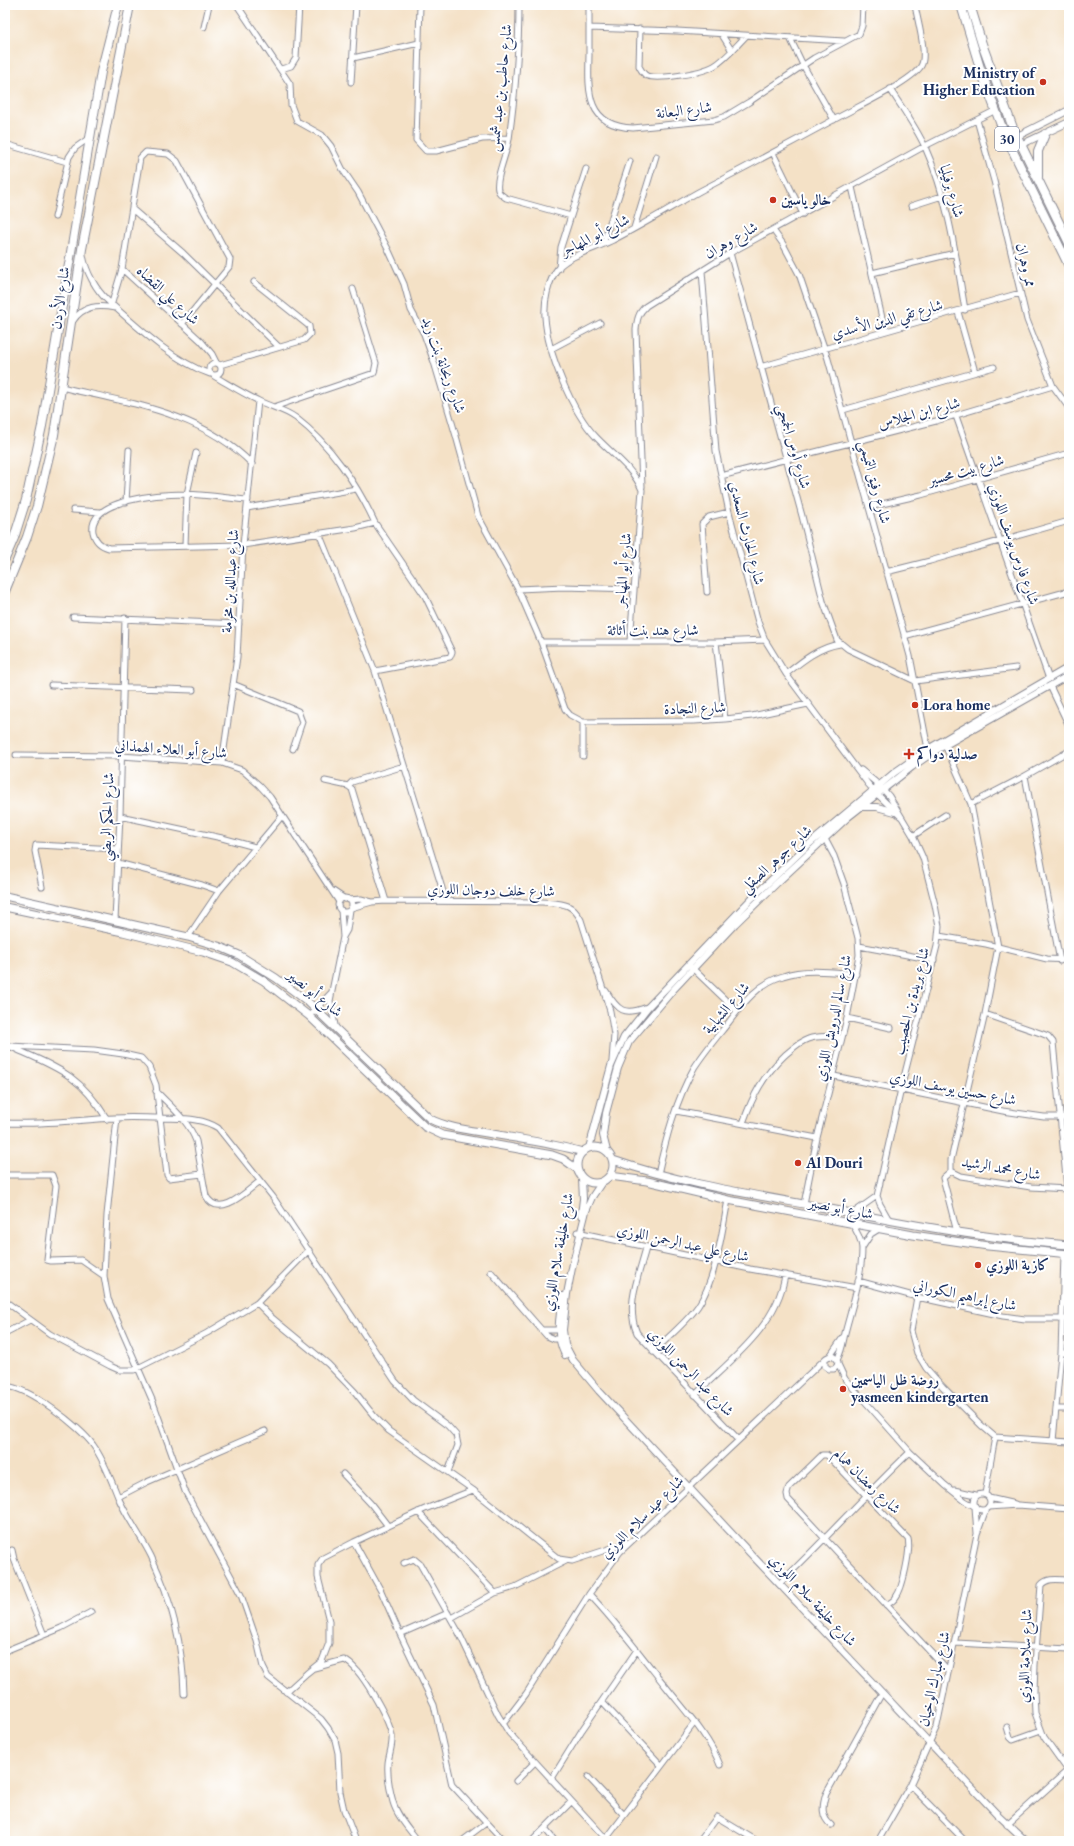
<svg xmlns="http://www.w3.org/2000/svg" width="1074" height="1846" font-family="'EB Garamond',Amiri,serif">
<style>
.lines{fill:none;stroke-linecap:round;stroke-linejoin:round}
.minor-casing{stroke:#888892;stroke-width:7}
.tertiary-casing{stroke:#888892;stroke-width:8}
.secondary-casing{stroke:#888892;stroke-width:9}
.primary-casing{stroke:#888892;stroke-width:10}
.trunk-casing{stroke:#888892;stroke-width:10}
.minor{stroke:#fff;stroke-width:5}
.tertiary{stroke:#fff;stroke-width:6}
.secondary{stroke:#fff;stroke-width:7}
.primary{stroke:#fff;stroke-width:8}
.trunk{stroke:#fff;stroke-width:8}
.poi-dot{fill:#c8321e;stroke:#fff;stroke-width:1.5}
.labels{text-anchor:middle;stroke-width:4;stroke-linejoin:round;paint-order:stroke}
.shield{fill:#fff;stroke:#5f6d8e;stroke-width:1}
.shield-label{font-size:14px;font-weight:bold;fill:#1b2f5e}
.poi-label{font-size:15px;font-weight:bold;fill:#1b2f5e;stroke:#fff;text-anchor:start}
.street-label{font-size:15px;fill:#1b2f5e;stroke:#fff}
</style>
<rect width="100%" height="100%" fill="#fff"/>
<filter id="ink" filterUnits="userSpaceOnUse"><feTurbulence type="fractalNoise" baseFrequency=".025" numOctaves="2"/><feDisplacementMap in="SourceGraphic" scale="8" xChannelSelector="R" yChannelSelector="G"/><feConvolveMatrix kernelMatrix="1 2 1 2 8 2 1 2 1" color-interpolation-filters="sRGB"/></filter>
<filter id="wash" filterUnits="userSpaceOnUse"><feTurbulence type="fractalNoise" baseFrequency=".012" numOctaves="4" result="noise"/><feDisplacementMap in="SourceGraphic" scale="16" xChannelSelector="R" yChannelSelector="G"/><feGaussianBlur stdDeviation="0.9" result="paint"/><feColorMatrix in="noise" values="0 0 0 0 0 0 0 0 0 0 0 0 0 0 0 0 0 1.4 0 .05"/><feComposite in="paint" operator="in"/></filter>
<g filter="url(#wash)">
<rect width="100%" height="100%" fill="#f4e1c6"/>
</g>
<g filter="url(#ink)">
<g class="lines">
<g class="minor-casing">
<path id="minor" d="M237,5l53,79 1,21 6,16 25,14 9,11 12,24 15,22 31,59 15,33 7,26 13,24 10,28 22,74 22,80 40,73 23,53 24,67 5,6 13,7 111,-1 31,-2 27,-3 56,-12
M420,5l-4,135 10,11h10l46,-12 27,-1
M519,5c0,45 -4,90 -10,134 -2,14 -14,39 -11,51 1,4 5,6 8,8l65,18
M589,5c0,17 0,33 0,50 -1,36 -3,71 44,73l81,-8 10,-3 25,-15 65,-44 45,-24 3,-8 1,-21
M130,7l12,-2
M204,27l5,-22
M589,28l88,3 167,10
M640,29l-1,37c2,4 4,8 8,10 12,4 55,-3 67,-10 12,-7 22,-20 32,-30
M722,35l10,16
M790,38l13,27 31,55
M353,58l66,-15
M281,69l10,-3 5,-8 3,-53
M351,82l5,-77
M890,89c12,19 26,38 35,58 23,51 31,108 40,163
M977,120l17,61 33,139 26,66 16,22
M5,144l62,18
M773,153l30,61
M852,187l33,144
M911,206l31,-10
M132,209l51,44 96,94
M55,217l14,-60 6,-9 14,-10
M634,228l22,-72
M773,230l10,14 16,30 29,85 82,297 18,93
M603,244l27,-83
M730,253l72,263 21,85 14,39 11,9 67,32 101,-13
M83,255c3,17 13,35 25,46 29,26 65,60 102,73
M559,268l2,-21 25,-78
M702,271l14,180 13,61 29,110 7,18 21,34 82,110 9,10 23,22
M872,273l83,-20
M111,306l11,-37
M958,312l17,60
M73,321c10,-16 26,-16 42,-13
M182,324l47,-57 1,-8 -53,-98 -9,-7 -22,-2 -6,6 -18,111 79,72 11,13 4,8
M551,349l49,-26
M209 369a6 6 0 1 1 12 0a6 6 0 1 1-12 0Z
M220,365l84,-25 6,-6 -1,-8 -55,-44
M760,367l260,-74
M214,376c14,8 28,17 43,24 13,7 27,9 39,18 34,26 61,66 79,105l-20,5 -112,17 -134,3c-8,-2 -14,-7 -16,-16 -5,-34 71,-38 93,-38 21,1 41,4 62,6
M61,387c67,16 140,25 191,77
M274,407l100,-34 2,-10 -23,-74
M843,410l151,-43
M956,416l93,263
M721,476l215,-55 117,-35
M642,487l-6,-157c1,-10 2,-17 10,-24l84,-53 195,-107 71,-36
M126,502l3,-52
M869,507l52,-12 148,-42
M247,508l109,-19
M73,510l27,2
M375,523l50,73 27,56 -2,5 -75,14
M319,533l56,138 71,230
M185,545l2,-51 9,-41
M886,572l44,-11 139,-40
M518,589l46,-2 69,2
M707,592l-5,-68 7,-7 20,-5
M73,617l166,7
M904,636l165,-45
M630,641l12,-151c-9,-22 -30,-36 -46,-53 -24,-25 -49,-85 -51,-120 -1,-16 3,-36 13,-49 11,-13 40,-20 55,-28 30,-15 58,-33 87,-49 46,-24 91,-48 137,-73 18,-10 74,-36 84,-52 7,-11 -4,-47 -6,-61
M541,642h175l49,-2
M716,642l9,77
M786,674c16,-13 33,-27 54,-30
M233,684l65,27 4,11 -9,27
M51,685l142,5
M1050,686l19,40
M583,722v34
M945,745l26,59 27,143 -13,67 -34,146v11l10,5 70,11 36,2
M16,755l105,1 101,7 20,7 17,15 11,12 69,105
M222,763l15,-106 6,-112 15,-144
M861,770l18,15 10,11 24,40 10,22 12,47 4,21 -2,20 -36,143 -24,107 3,8 9,16
M1025,776l35,185
M325,781l23,5 4,3 34,112
M348,786l4,-4 52,-16
M971,804l54,-28 44,-25
M120,816l102,22 33,9
M913,836l32,-21
M118,863l84,22 17,6
M42,887l-7,-36 1,-6 82,4
M333,891l12,8
M338 905a7 7 0 1 1 14 0a7 7 0 1 1-14 0Z
M349,900l12,-1 11,3
M351,908l21,-6 14,-1 156,1c18,2 29,-1 39,18l29,91 4,24 -2,26
M341,910l2,27
M115,920l5,-104 5,-198
M939,936l47,8 61,15 22,1
M188,937l31,-46 63,-75
M859,946l75,14
M690,966l47,45
M606,991c12,20 18,25 41,16
M985,1014l58,20 5,2 5,6 16,167
M309,1016l22,-23
M847,1018l44,10
M335,1025l-5,-24 13,-64 4,-7 3,-20
M5,1046h4c46,21 70,27 98,73
M9,1046l85,4 29,4 18,4 8,9 7,18 11,90 2,3 33,-4
M834,1076l169,35 41,6h25
M156,1091c15,16 32,29 40,50l10,55c13,24 41,-5 54,-15
M676,1111l141,27
M117,1118l-10,97 -3,61 4,23 45,103 32,89 56,104 16,46 6,26 5,10 53,42 7,9 7,12 3,13 2,39 4,18 12,31
M5,1123c37,2 74,-3 110,-5 16,-1 31,0 46,0 19,1 40,-1 57,10l55,69 122,184 18,19 35,26 8,9 2,10 -10,27
M743,1123c10,-28 20,-47 42,-68 7,-6 14,-13 23,-16 11,-4 22,-3 34,-1
M951,1171l-8,7 14,54
M658,1174c8,-36 18,-74 36,-106 10,-16 23,-31 35,-46 15,-20 30,-39 54,-46 23,-8 49,-4 73,-2
M5,1175h47l4,11 -9,74 4,1 30,-1 23,16
M804,1204l13,-66 30,-120 12,-63 -1,-17 -14,-54 -10,-28 -9,-17
M853,1213l24,-17
M577,1232l173,37 107,19
M646,1248c-7,27 -21,58 -9,85l101,106
M862,1248l9,-14 8,-5
M491,1272l56,64 7,3h9
M858,1281l59,16 86,19 22,3h44
M917,1297l-6,34 6,22 9,15 17,19 38,38 14,12 74,5
M5,1301l45,33 60,32 9,4h15l73,-37 50,-30 14,14 57,47 27,28 19,24 15,15 84,59 86,69 13,2 58,-19
M257,1303l52,-53
M541,1330h21
M5,1333l25,-13
M653,1352c15,-15 33,-29 45,-46 18,-26 24,-75 30,-106
M1061,1353h8
M830,1356l14,-20
M837,1360c5,-9 6,-17 8,-27 7,-27 17,-56 17,-85 -1,-10 -5,-17 -11,-25
M838,1364l7,15 65,73 35,33 20,16 9,5
M5,1387c20,-3 77,41 88,58 11,15 18,35 25,52
M695,1395c35,-35 82,-68 90,-120
M1056,1409h13
M1053,1441l8,-88 3,-99
M343,1474l28,30 17,22
M954,1490l22,5
M974 1502a8 8 0 1 1 16 0a8 8 0 1 1-16 0Z
M985,1494l10,-57
M989,1498l26,6
M975,1507l2,26
M988,1507l30,-2 51,4
M418,1512l77,81
M404,1563l10,-4 6,5 39,69 39,82 11,18 99,108
M1069,1580c-10,0 -21,-3 -28,5l-6,80 -1,26 1,22 9,24 25,35
M779,1584c45,-43 86,-89 131,-132
M589,1594c28,29 52,62 78,94 19,24 42,48 53,77
M886,1605c4,-2 8,-4 10,-8 7,-9 15,-48 12,-58l-72,-75 -9,-9h-5l-33,32 -2,7 1,5 160,172
M448,1613l-48,21 -19,-43 -27,-49 71,-33 48,-19
M451,1618l44,-25 20,-6 51,-26
M400,1634l34,71 18,80 52,56
M44,1635l17,-7 30,-16
M956,1643l113,6
M5,1651l39,-16 -30,-76 -2,-9
M314,1668l30,-8c16,6 45,59 48,76 1,9 -3,18 -4,27 -1,12 2,28 5,39 4,14 16,27 25,39
M286,1692l21,-19 15,-12 7,-18v-22l-11,-44v-12l5,-7 31,-16
M184,1694c-1,-49 -12,-94 -33,-138 -10,-20 -24,-38 -33,-59l29,-15 118,-51
M602,1702l59,63
M503,1724l23,-30 63,-100 31,-42 206,-194 4,-2 4,1 4,5 -1,4 -3,3h-5l-4,-3v-6
M1007,1727l3,10 3,3 28,-10
M588,1777l36,38
M551,1780l31,-50 55,-80
M516,1781l19,-19
M910,1785l55,56
M831,1825c-10,-8 -9,-19 -5,-31l56,-101
M1007,1825l61,-55
M545,1829l10,12
M606,1839l89,-117
M462,1841l24,-18
M532,1841l39,-39
M699,1841l18,-24 40,24
M878,1841l32,-56 27,-59 40,-192 9,-25"/>
</g>
<g class="tertiary-casing">
<path id="tertiary" d="M1008,141l61,-31
M1012,149l57,-27
M863,807h14l18,5
M589,1148l22,-82 13,-29 24,-30 104,-109 56,-53 87,-73 33,-23 141,-82
M607,1151l-4,-16 3,-22 12,-45 11,-26 44,-52 62,-66 42,-41 70,-65 65,-51 23,-16 134,-76
M602,1182l-10,15 -6,14 -13,52 -6,31 -4,36 2,15 8,15 26,31 150,161 247,261 30,28
M581,1215l2,-16 -1,-20
M563,1296c-4,20 -8,40 2,59"/>
</g>
<g class="secondary-casing">
<path id="secondary" d="M5,896l183,41 30,9 21,9 37,23 31,23 123,118c18,9 38,11 57,14 32,6 64,10 96,19
M5,907l118,25 80,20 29,10 32,19 45,35 116,111 17,8 110,20 11,4 14,10
M577 1165a18 18 0 1 1 36 0a18 18 0 1 1-36 0Z
M613,1160c66,23 137,34 207,47 82,16 165,32 249,38
M610,1176l37,5 81,19 185,35 75,11 81,8"/>
</g>
<g class="primary-casing">
<path id="primary" d="M961,5l19,63 24,65 65,133
M970,5l12,39 31,84 56,115
M1038,177v-26l7,-17"/>
</g>
<g class="trunk-casing">
<path id="trunk" d="M5,559l9,-21 12,-38 16,-74 59,-354 17,-67
M5,591l22,-54 10,-31 17,-71 28,-186 48,-244"/>
</g>
<use href="#minor" class="minor"/>
<use href="#tertiary" class="tertiary"/>
<use href="#secondary" class="secondary"/>
<use href="#primary" class="primary"/>
<use href="#trunk" class="trunk"/>
</g>
</g>
<g class="poi-dot">
<circle cx="1043" cy="82" r="4"/>
<circle cx="773" cy="200" r="4"/>
<circle cx="915" cy="705" r="4"/>
<path d="M907 748h4v4h4v4h-4v4h-4v-4h-4v-4h4z"/>
<circle cx="798" cy="1163" r="4"/>
<circle cx="978" cy="1265" r="4"/>
<circle cx="843" cy="1389" r="4"/>
</g>
<g class="labels">
<rect class="shield" x="995" y="127" width="24" height="24" rx="3"/>
<g class="shield-label">
<text x="1007" y="144">30</text>
</g>
<g class="poi-label">
<text x="1035" y="78" text-anchor="end">Ministry of<tspan x="1035" dy="17">Higher Education</tspan></text>
<text x="781" y="205">خالو ياسين</text>
<text x="923" y="710">Lora home</text>
<text x="917" y="759">صدلية دواكم</text>
<text x="806" y="1168">Al Douri</text>
<text x="986" y="1270">كازية اللوزي</text>
<text x="851" y="1385">روضة ظل الياسمين<tspan x="851" dy="17">yasmeen kindergarten</tspan></text>
</g>
<g class="street-label">
<text transform="translate(500 88) rotate(-84)" y="5">شارع حاطب بن عبد شمس</text>
<text transform="translate(684 110) rotate(-7)" y="5">شارع البعانة</text>
<text transform="translate(952 191) rotate(74)" y="5">شارع برفيليا</text>
<text transform="translate(595 235) rotate(-27)" y="5">شارع أبو المهاجر</text>
<text transform="translate(731 240) rotate(-30)" y="5">شارع وهران</text>
<text transform="translate(1026 265) rotate(77)" y="5">ممر وهران</text>
<text transform="translate(168 295) rotate(43)" y="5">شارع علي القضاه</text>
<text transform="translate(60 298) rotate(-82)" y="5">شارع الأردن</text>
<text transform="translate(887 319) rotate(-15)" y="5">شارع تقي الدين الأسدي</text>
<text transform="translate(444 365) rotate(70)" y="5">شارع ريحانة بنت زيد</text>
<text transform="translate(919 413) rotate(-15)" y="5">شارع ابن الجلاس</text>
<text transform="translate(794 446) rotate(74)" y="5">شارع أوس الجمحي</text>
<text transform="translate(966 470) rotate(-16)" y="5">شارع بيت محسير</text>
<text transform="translate(875 482) rotate(75)" y="5">شارع رفيق التميمي</text>
<text transform="translate(747 533) rotate(76)" y="5">شارع الحارث السعدي</text>
<text transform="translate(1014 544) rotate(71)" y="5">شارع فارس يوسف اللوزي</text>
<text transform="translate(623 570) rotate(-85)" y="5">شارع أبو المهاجر</text>
<text transform="translate(230 581) rotate(-86)" y="5">شارع عبدالله بن مخرمة</text>
<text x="653" y="635">شارع هند بنت أثاثة</text>
<text transform="translate(695 708) rotate(-2)" y="5">شارع النجادة</text>
<text transform="translate(171 749) rotate(4)" y="5">شارع أبو العلاء الهمذاني</text>
<text transform="translate(107 817) rotate(-88)" y="5">شارع الحكم الربضي</text>
<text transform="translate(776 859) rotate(-43)" y="5">شارع جوهر الصقلي</text>
<text transform="translate(491 890) rotate(1)" y="5">شارع خلف دوجان اللوزي</text>
<text transform="translate(315 993) rotate(39)" y="5">شارع أبو نصير</text>
<text transform="translate(911 1001) rotate(-76)" y="5">شارع بريدة بن الحصيب</text>
<text transform="translate(726 1008) rotate(-49)" y="5">شارع الشهابية</text>
<text transform="translate(833 1018) rotate(-78)" y="5">شارع سالم الدرويش اللوزي</text>
<text transform="translate(953 1088) rotate(11)" y="5">شارع حسين يوسف اللوزي</text>
<text transform="translate(1001 1168) rotate(10)" y="5">شارع محمد الرشيد</text>
<text transform="translate(841 1208) rotate(11)" y="5">شارع أبو نصير</text>
<text transform="translate(683 1243) rotate(12)" y="5">شارع علي عبد الرحمن اللوزي</text>
<text transform="translate(558 1252) rotate(-80)" y="5">شارع خليفة سلام اللوزي</text>
<text transform="translate(965 1295) rotate(12)" y="5">شارع إبراهيم الكوراني</text>
<text transform="translate(691 1372) rotate(46)" y="5">شارع عبد الرحمن اللوزي</text>
<text transform="translate(867 1481) rotate(44)" y="5">شارع رمضان همام</text>
<text transform="translate(642 1517) rotate(-45)" y="5">شارع عيد سلام اللوزي</text>
<text transform="translate(813 1600) rotate(47)" y="5">شارع خليفة سلام اللوزي</text>
<text transform="translate(1025 1656) rotate(-88)" y="5">شارع سلامة اللوزي</text>
<text transform="translate(934 1679) rotate(-77)" y="5">شارع مبارك الوخيان</text>
</g>
</g>
<rect width="1074" height="1846" fill="none" stroke="#fff" stroke-width="20"/>
</svg>
